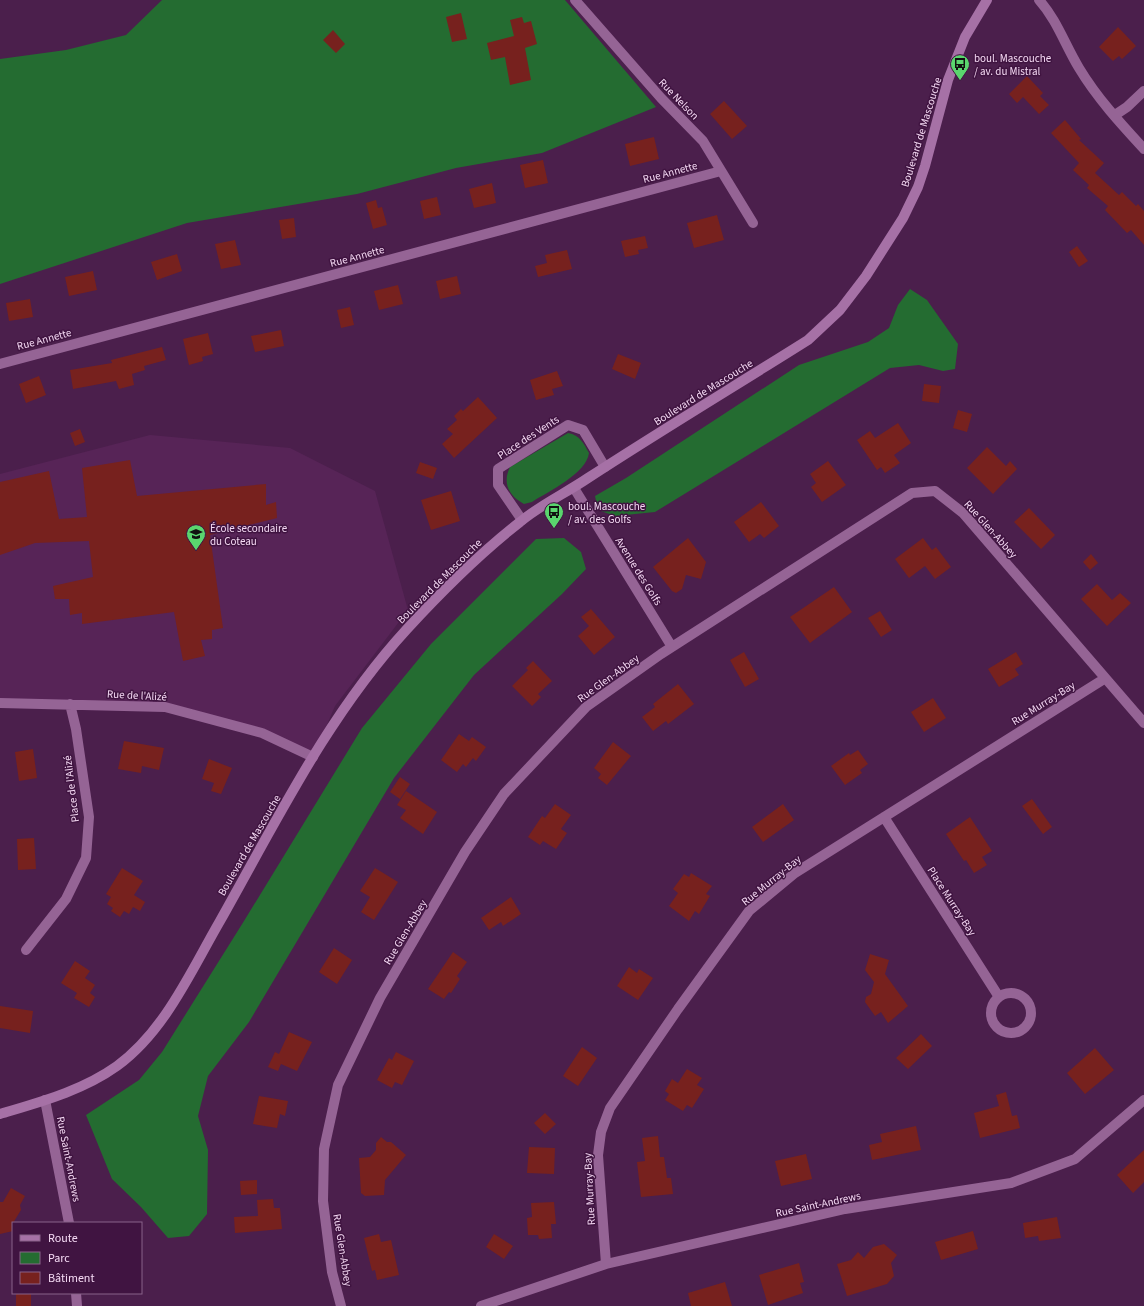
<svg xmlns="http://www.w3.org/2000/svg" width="1144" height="1306" font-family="'Source Sans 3',sans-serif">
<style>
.built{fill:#572457}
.green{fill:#246c31}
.building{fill:#77211e}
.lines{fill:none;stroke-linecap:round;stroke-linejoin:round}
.street{stroke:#956495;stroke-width:10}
.secondary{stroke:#a671a6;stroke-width:10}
.labels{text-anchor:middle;stroke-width:3;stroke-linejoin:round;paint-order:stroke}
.poi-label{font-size:11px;fill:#f5daf4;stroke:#401441;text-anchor:start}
.street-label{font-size:11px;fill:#f5daf4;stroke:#401441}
</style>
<rect width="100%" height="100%" fill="#4b1f4c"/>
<path class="built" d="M150,435l140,13 85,43 33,119 -73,96 -22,51 -51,-24 -97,-26 -165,-4v-229z"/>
<path class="green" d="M162,0h403l91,107 -114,46 -86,15 -99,26 -170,29 -187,61v-225l66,-9 60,-15z
M910,289l17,11 31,44 -3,25 -12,2 -24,-6 -29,3 -235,144 -40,4 -17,-6 -3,-14 31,-18 173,-113 69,-23 21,-14 9,-23z
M568,433c12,2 16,11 21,20 -3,21 -40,38 -57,49l-8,2c-15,-8 -22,-21 -14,-37z
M564,538l17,14 5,17 -24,25 -88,81 -80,103 -145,244 -41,54 -10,40 10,34 -1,64 -18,22 -21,2 -27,-31 -29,-28 -26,-64 53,-35 23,-28 82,-131 118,-193 69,-84 105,-105z"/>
<path class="building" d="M461,13l6,26 -15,3 -6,-25z
M522,17l2,6 7,-2 6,23 -12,4 6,32 -21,5 -5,-28 -14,3 -4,-17 27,-7 -4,-16z
M1118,27l18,19 -14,13 -3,-3 -6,5 -14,-14z
M333,30l12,14 -9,9 -13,-13z
M1027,76l16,17 -3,3 9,9 -10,9 -16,-17 -6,6 -8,-9z
M724,101l23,25 -15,13 -22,-25z
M1065,120l16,19 -2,1 25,23 -9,10 24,22 3,-3 14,14 2,-2 6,7v34l-13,-15 -4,3 -22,-23 3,-4 -21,-18 2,-3 -16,-15 6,-7 -28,-30z
M654,137l5,22 -29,7 -5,-22z
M543,160l5,23 -23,5 -5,-23z
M492,183l4,20 -22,5 -5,-19z
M437,197l4,18 -17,4 -4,-18z
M376,200l2,8 4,-1 5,18 -14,4 -7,-26z
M717,215l7,25 -30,8 -7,-25z
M294,218l2,19 -14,2 -3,-19z
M645,236l3,12 -10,2 1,4 -14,3 -4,-16z
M235,240l6,25 -20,4 -6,-25z
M1077,246l11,15 -9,6 -10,-15z
M567,250l5,19 -34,8 -3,-11 12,-3 -2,-8z
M177,254l5,17 -25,9 -6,-18z
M93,271l4,19 -28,6 -4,-19z
M457,276l4,18 -21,5 -4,-18z
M398,285l5,19 -24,6 -5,-19z
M30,299l3,18 -24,4 -3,-18z
M350,307l4,18 -13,3 -4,-18z
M281,330l3,16 -29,6 -4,-16z
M208,333l5,21 -11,3 1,4 -14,4 -6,-26z
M162,347l4,13 -22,6 1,4 -13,4 2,11 -15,4 -3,-8 -43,8 -3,-19 42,-7 -1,-3z
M618,354l23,9 -6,16 -23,-10z
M557,371l6,15 -11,3 2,6 -18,5 -6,-20z
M39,376l7,19 -20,8 -7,-19z
M924,384l17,2 -2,17 -17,-2z
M478,397l19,21 -43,40 -12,-14 11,-10 -6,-5 10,-9 -3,-4 7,-7 2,2z
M958,410l14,4 -5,18 -14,-4z
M898,423l13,20 -17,12 6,8 -15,10 -4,-6 -4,3 -20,-30 13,-9 5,7z
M80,429l5,13 -10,4 -5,-13z
M987,447l19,19 4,-5 7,8 -24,25 -26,-26z
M130,460l7,36 129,-12v21l10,-3 1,16 -67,17 13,93 -11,2v9l-11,1 4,16 -22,5 -9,-49 -92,12v-11l-12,2 -1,-16h-14l-2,-13 40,-9 -4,-36 -54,2 -35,12v-73l49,-11 10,48 28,-2 -5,-49z
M828,461l18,24 -24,17 -11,-15 5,-4 -6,-9z
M420,462l17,6 -4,11 -17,-6z
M451,491l9,30 -29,9 -10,-30z
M761,502l18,24 -15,12 -4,-4 -11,8 -15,-20z
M1029,508l26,27 -14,14 -27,-27z
M688,538l18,24 -5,17 -15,-4 -4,14 -6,4 -4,-2 -19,-24z
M923,538l9,12 4,-3 15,20 -16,12 -10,-13 -16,12 -14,-19z
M1091,554l7,9 -8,7 -7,-8z
M1097,584l15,16 8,-7 11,10 -24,23 -26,-27z
M834,587l18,25 -42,31 -20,-26z
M591,609l24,28 -21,18 -16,-19 11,-10 -8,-9z
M880,611l12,19 -11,7 -13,-19z
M744,652l15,27 -14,8 -15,-27z
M1016,652l7,12 -8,5 4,6 -20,12 -11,-18z
M533,661l19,20 -14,13 3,3 -9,9 -20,-20 16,-16 -2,-2z
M678,684l16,20 -26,20 -2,-3 -13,10 -11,-14 13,-10 -2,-3z
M933,698l13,20 -22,14 -13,-20z
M459,734l10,7 3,-4 14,10 -10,14 -3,-3 -7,9 -3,-3 -6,8 -16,-12z
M124,741l40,7 -5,22 -17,-4 -1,7 -23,-4z
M613,742l18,14 -24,29 -9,-7 3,-4 -7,-6z
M33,749l4,29 -18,3 -4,-29z
M858,750l10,14 -8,6 2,3 -17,12 -14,-19 18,-13 1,2z
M209,759l23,9 -11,26 -10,-3 3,-8 -12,-4z
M400,777l10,7 -10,15 -10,-7z
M406,791l31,21 -14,22 -23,-16 6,-8 -9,-5z
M1032,799l20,28 -9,7 -21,-28z
M555,804l16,11 -10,14 6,4 -11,16 -13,-8 -3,4 -12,-8 14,-21 3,2z
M783,804l11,16 -31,22 -11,-15z
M970,817l22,34 -10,6 5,8 -13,8 -8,-13 -2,1 -18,-27z
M34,838l2,31 -18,1 -1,-31z
M122,868l21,13 -9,14 11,7 -5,9 -7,-4 -4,7 -5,-3 -4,6 -9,-6 2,-3 -6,-4 4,-7 -5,-3z
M375,868l23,14 -24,38 -13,-8 9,-15 -10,-6z
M691,873l21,13 -6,8 4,2 -11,18 -4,-3 -6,10 -20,-15 9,-13 -5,-4 11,-15 5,3z
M511,897l10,17 -18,12 -2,-4 -12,8 -8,-12z
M334,948l18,12 -15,24 -18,-12z
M453,952l14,10 -10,14 3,3 -9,14 -2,-1 -5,7 -16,-10z
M870,954l19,6 -4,14 23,32 -20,17 -7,-11 -6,4 -10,-14 1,-5 5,-3 3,-12 -9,-12z
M75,961l15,10 -5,7 10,7 -5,8 5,4 -6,10 -15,-9 3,-5 -16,-10z
M629,967l8,6 2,-4 14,9 -15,22 -21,-14z
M0,1006l33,5 -3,22 -30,-5z
M289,1032l23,10 -15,29 -16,-7 -3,7 -10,-4 7,-15 4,2z
M921,1034l11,12 -24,23 -12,-11z
M582,1047l15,11 -19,28 -15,-10z
M1095,1048l19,22 -29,24 -18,-21z
M396,1052l18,9 -12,24 -7,-3 -3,6 -15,-8 12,-22 3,2z
M687,1069l15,9 -5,7 7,4 -12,19 -5,-3 -4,6 -18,-11 4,-6 -4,-3 7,-12 6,4z
M1006,1092l6,24 5,-1 3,13 -40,10 -6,-25 25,-7 -3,-11z
M259,1096l29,5 -3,15 -5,-2 -3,14 -24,-4z
M545,1113l11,11 -11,10 -11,-11z
M916,1126l5,24 -49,10 -3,-15 13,-3 -2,-8z
M658,1136l2,21h4l3,21h4l2,16 -32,3 -4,-35 8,-1 -3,-23z
M381,1137l6,5h4l15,13 -21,25 -1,15 -19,1 -4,-3 -2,-35 11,-1 6,-7v-7z
M529,1147l26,1 -1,26 -27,-1z
M1144,1150v32l-11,11 -16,-18z
M806,1154l6,25 -31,7 -6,-25z
M257,1180v14l-16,1 -1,-14z
M11,1188l14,8 -5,9 1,5 -8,13v8l-13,3v-32h3z
M273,1199l1,9h6l2,21 -47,4 -1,-16 24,-1 -1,-16z
M554,1202l2,22h-5l1,14 -13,1 -1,-4h-10l-1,-17 5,-1 -1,-14z
M1057,1217l4,21 -22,3 -1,-5 -13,2 -2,-15z
M973,1231l5,18 -37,11 -6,-18z
M379,1234l2,8 10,-2 8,35 -22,5 -2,-10 -3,1 -8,-33z
M494,1234l19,12 -9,13 -18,-12z
M884,1244l13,11 -6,8 3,13 -7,8 -40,12 -10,-32 14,-4 7,-8 6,6 9,-11z
M799,1263l5,19 -4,1 3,10 -35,12 -9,-30z
M725,1282l7,24h-41l-3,-13z
M16,1293h15v13h-15z"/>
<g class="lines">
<path class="street" d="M575,0l86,98 42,43 50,82
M1039,0c18,20 26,45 40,68 18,30 42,56 65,81
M1115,115l12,-8 17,-16
M0,364l721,-193
M574,488l98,159
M522,520l-24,-35v-16l70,-44 15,5 22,37
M0,703l165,4 97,26 51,24
M884,817l115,180
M26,950l40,-51 20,-41 3,-41 -13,-88 -6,-25
M991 1013a20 20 0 1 1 40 0a20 20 0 1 1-40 0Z
M45,1100l24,123
M606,1264l-8,-109 3,-23 9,-24 68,-99 71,-98 46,-38 309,-194
M76,1293l1,13
M341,1306l-9,-34 -9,-71 1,-52 14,-64 42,-87 85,-146 39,-58 82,-87 75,-53 251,-161 23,-2 28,22 181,210
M481,1306l125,-42 239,-55 166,-26 64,-24 69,-59"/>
<path class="secondary" d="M0,1114c40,-12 82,-23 117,-48 48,-35 74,-95 103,-145 57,-101 108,-206 187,-292 35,-38 72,-75 113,-107 20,-17 46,-29 68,-44 72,-47 147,-92 220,-138l32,-30 26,-34 37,-58 15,-31 7,-21 23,-86 17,-43 22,-37"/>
</g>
<defs>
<g id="bus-pin" transform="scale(1)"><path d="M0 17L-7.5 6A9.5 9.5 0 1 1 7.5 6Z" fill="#5ad56e" stroke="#401441"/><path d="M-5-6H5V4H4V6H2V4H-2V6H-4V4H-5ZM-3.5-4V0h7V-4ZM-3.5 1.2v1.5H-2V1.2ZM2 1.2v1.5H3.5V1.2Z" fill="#111"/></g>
<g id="school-pin" transform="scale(1)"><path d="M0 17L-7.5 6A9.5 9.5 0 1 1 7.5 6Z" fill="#5ad56e" stroke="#401441"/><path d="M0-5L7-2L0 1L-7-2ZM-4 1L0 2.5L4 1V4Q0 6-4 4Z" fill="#111"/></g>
</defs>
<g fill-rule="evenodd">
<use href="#bus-pin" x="960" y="64"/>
<use href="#bus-pin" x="554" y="512"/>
<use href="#school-pin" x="196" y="534"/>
</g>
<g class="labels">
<g class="poi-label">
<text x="974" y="62">boul. Mascouche<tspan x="974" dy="13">/ av. du Mistral</tspan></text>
<text x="568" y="510">boul. Mascouche<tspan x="568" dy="13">/ av. des Golfs</tspan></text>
<text x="210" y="532">École secondaire<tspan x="210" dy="13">du Coteau</tspan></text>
</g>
<g class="street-label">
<text transform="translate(679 99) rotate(46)" y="4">Rue Nelson</text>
<text transform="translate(921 132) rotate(-73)" y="4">Boulevard de Mascouche</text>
<text transform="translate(670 172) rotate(-15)" y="4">Rue Annette</text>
<text transform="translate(357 256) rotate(-15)" y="4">Rue Annette</text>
<text transform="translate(44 339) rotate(-15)" y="4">Rue Annette</text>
<text transform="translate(703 392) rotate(-32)" y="4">Boulevard de Mascouche</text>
<text transform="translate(528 437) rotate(-33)" y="4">Place des Vents</text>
<text transform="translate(991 529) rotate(48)" y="4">Rue Glen-Abbey</text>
<text transform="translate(639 571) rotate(58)" y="4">Avenue des Golfs</text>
<text transform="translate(439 581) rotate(-45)" y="4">Boulevard de Mascouche</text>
<text transform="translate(608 678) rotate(-36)" y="4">Rue Glen-Abbey</text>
<text transform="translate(137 695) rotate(3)" y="4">Rue de l'Alizé</text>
<text transform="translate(1043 703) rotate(-32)" y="4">Rue Murray-Bay</text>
<text transform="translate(71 789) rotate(-97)" y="4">Place de l'Alizé</text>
<text transform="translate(249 845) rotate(-60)" y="4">Boulevard de Mascouche</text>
<text transform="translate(771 880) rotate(-39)" y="4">Rue Murray-Bay</text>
<text transform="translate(952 901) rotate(57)" y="4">Place Murray-Bay</text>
<text transform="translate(405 932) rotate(-59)" y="4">Rue Glen-Abbey</text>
<text transform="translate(69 1159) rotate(79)" y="4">Rue Saint-Andrews</text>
<text transform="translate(589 1189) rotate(-93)" y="4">Rue Murray-Bay</text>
<text transform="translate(818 1204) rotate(-12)" y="4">Rue Saint-Andrews</text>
<text transform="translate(343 1250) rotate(81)" y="4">Rue Glen-Abbey</text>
</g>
</g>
<rect x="12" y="1222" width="130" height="72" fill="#401441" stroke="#886389"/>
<rect x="20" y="1235" width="20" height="6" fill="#a671a6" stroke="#886389"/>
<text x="48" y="1242" font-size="12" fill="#f5daf4">Route</text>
<rect x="20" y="1252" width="20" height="12" fill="#246c31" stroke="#886389"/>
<text x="48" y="1262" font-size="12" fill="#f5daf4">Parc</text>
<rect x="20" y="1272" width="20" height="12" fill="#77211e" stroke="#886389"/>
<text x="48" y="1282" font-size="12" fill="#f5daf4">Bâtiment</text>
</svg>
